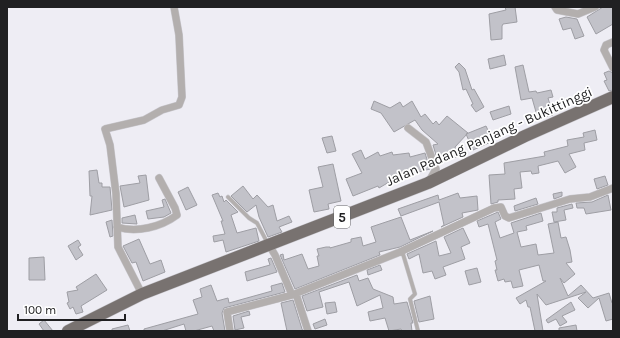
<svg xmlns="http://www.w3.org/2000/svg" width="620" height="338" font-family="Karla,sans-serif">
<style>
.building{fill:#c2c2c9;stroke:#9e9ea4}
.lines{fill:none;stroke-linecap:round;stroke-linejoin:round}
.service-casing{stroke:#c9c8ce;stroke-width:4.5}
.minor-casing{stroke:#c9c8ce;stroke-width:8}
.trunk-casing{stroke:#c9c8ce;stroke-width:13}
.service{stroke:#b3afae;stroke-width:3.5}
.minor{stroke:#b3afae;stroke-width:7}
.trunk{stroke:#787270;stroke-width:12}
.labels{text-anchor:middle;stroke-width:3.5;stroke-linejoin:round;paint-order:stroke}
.shield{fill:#fff;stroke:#636364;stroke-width:1}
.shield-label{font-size:13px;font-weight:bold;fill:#202022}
.street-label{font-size:14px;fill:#202022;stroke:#fff}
</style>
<rect width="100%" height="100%" fill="#eeedf4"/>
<path class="building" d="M505,7h10l2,15 -14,2 -1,2v13l-11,1 -2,-26 17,-4z
M603,7h10v17l-17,10 -9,-17z
M566,17l11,2 7,17 -9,3 -4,-11 -8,2 -4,-11z
M504,55l2,10 -16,4 -2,-10z
M459,63l6,6 7,21 2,-1 10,18 -8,5 -5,-7 2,-1 -7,-15 -3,1 -4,-18 -4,-5z
M523,65l6,27 7,-1 1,2 14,-3 2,7 -5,1 5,17 -15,4 -6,-21 -11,2 -6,-33z
M609,71l4,2v17l-4,1 -5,-10 3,-1 -3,-7z
M374,101l16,7 10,-6 3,5 9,-6 9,16 4,-3 8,10 3,-3 3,4 8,-9 21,17 -13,14 2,10 -16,3 -1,-6 -4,1 -3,-10 5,-1 -16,-14 -7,-10 -21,12 -13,-19 -10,-4z
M509,106l2,8 -18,6 -3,-8z
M486,126l7,15 -20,9 -7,-16z
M595,130l2,10 -13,3 1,7 -16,4 7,13 -11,6 -7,-12 -20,5 1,7 -7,1 -1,-3 -11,1 2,16 -8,1 1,10 -17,1v2l-7,2 -2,-29 16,-1 -1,-11 41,-7 -1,-4 24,-6 -1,-6 17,-3 -1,-4z
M332,136l4,15 -9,2 -5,-15z
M361,150l4,9 13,-7 2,4 12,-4 1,3 16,-2 1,4 15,-4 5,16 -34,9 -17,10 -1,-2 -25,10 -7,-17 16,-6 -10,-19z
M333,164l8,37 -13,3 1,5 -15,3 -5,-22 14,-3 -5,-20z
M97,170l2,13h3v4h8l2,23 -22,5 2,-19h-2l-1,-25z
M146,175l3,25 -25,7 -4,-21 20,-3 -2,-7z
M605,176l3,9 -11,4 -3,-10z
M243,186l10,13 4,-4 11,12 5,-2 4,16 12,-5 3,6 -13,5 3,5 -14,5 -9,-20 -3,-12 -9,7 -16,-16z
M188,187l9,18 -11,5 -8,-18z
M562,192v4l-8,3 -1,-5z
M218,193l2,4 2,-1 2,6 2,-2 12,12 -7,3 6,18 19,-5 3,13 -33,11 -3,-12 -9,2 -1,-6 12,-2 -4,-13h2l-11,-26z
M458,193l2,5 17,-2 1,14 -16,3 1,4 -22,10 3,-2 -5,-23 -38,14 -3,-7 40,-14 1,5z
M608,195l3,15 -25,4 -2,-6h-7l-1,-5 16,-1z
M536,198l2,6 -23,7 -1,-5z
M165,199l6,14 -7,4 -16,2 -2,-8 18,-4 -2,-7z
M572,204l1,4 -9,2 2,10 -12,2 -2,-10h5v-4z
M498,212l3,7 -6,3 5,16 14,-5 -3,-10 30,-10 2,8 -17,5 1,4 -10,2 4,15 15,-3 2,11 16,-2 -6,-29 10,-2 3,16 5,-1 4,13 2,12 -6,1 9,11 -11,9 -4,-5 8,18 13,-11 12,13 16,-5 3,10h1v16l-7,2 -7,-23 -11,10 -10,-10 8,-6 -40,13 -9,-11 6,37h-8l-5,-24h-2l-2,-7 -6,4 -4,-6 30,-17h-3l-4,-16 -20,5 4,16 -10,2 -2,-7 -6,1 -1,-3 -6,2 -3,-11h2l-2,-9 2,-1 -9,-36 -9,3 -2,-6z
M135,215l2,9 -15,-1v-5z
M401,217l9,23 23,-9 -33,16 -21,5 1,3 -85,34 -15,-34 3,-1 1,6 18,-6 6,15 11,-3 -2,-10h2l-2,-7 9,-2h4v1l21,-6v-3l10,-2 2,9 13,-4 -5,-15z
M112,220l1,16 -3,1 -4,-15z
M463,228l7,15 -9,4 4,12 -22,8 3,8 -11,4 -3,-8 -9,2 -4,-19 -10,5 -2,-5 29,-13 3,15 12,-3 -7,-16z
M139,239l11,25 11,-4 4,12 -22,9 -7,-19 -4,1 -9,-17z
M78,240l3,5 -3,2 5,8 -7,5 -8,-14z
M44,257l1,23h-16v-22z
M271,258l6,14 -30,9 -2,-9 25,-7 -2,-6z
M380,265l2,5 -14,5 -1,-5z
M477,268l4,14 -12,3 -4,-14z
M96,274l11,16 -26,16 2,6 -7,2 -3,-7 -3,2 -3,-6 2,-1 -2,-10 11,-2 -2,-3z
M357,275l2,6 9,-3 5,11 20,8 1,7 13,-2 6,21h-2l1,8h-10l-1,-2 -12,2 -4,-13 -15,3 -2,-9 15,-4 -3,-13 -23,11 -8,-24 -30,10 4,15 -16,4 -5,-15z
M282,283l3,9 -61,16 -2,5 3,18h-11l-2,-5 -18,5h-8l-2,-7 -22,7h-18v-2l54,-15 -5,-14 9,-3 -2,-8 11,-4 6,16 11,-3 1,5 43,-12 -1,-5z
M430,296l4,23 -15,3 -5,-21z
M293,300l9,29 1,2h-16l-6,-28z
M335,302l2,10 -10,2 -2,-11z
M571,302l4,8 -13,6 5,6 -7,4 -4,-7 -8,4 -2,-3z
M249,311l1,4 -9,2 3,11 -9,2 -2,-14z
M325,319l2,6 -12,4 -2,-5z
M44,320l9,11h-9l-5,-7z
M128,325l2,6h-18v-2z
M576,325l1,6h-18v-3z"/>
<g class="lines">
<g class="service-casing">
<path id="service" d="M228,197l21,21 8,5 10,19
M401,254h2l12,40 -5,5 8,32"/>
</g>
<g class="minor-casing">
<path id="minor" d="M555,7l2,3 21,4 17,-7
M613,42l-7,3 -2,5 9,18
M408,128l18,14 10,27 -7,12
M117,227c20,6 44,0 60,-12l-2,-7 -16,-30
M269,245l6,10 17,40
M142,294l-24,-47 -2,-53 -6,-49 -5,-16 39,-9 18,-10 17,-5 3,-8 -3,-62 -5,-28
M296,294l12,37
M230,331l-3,-19 65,-17 108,-43 94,-44 7,-1 4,9 4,2 61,-19 20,-2 23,-9"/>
</g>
<g class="trunk-casing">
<path id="trunk" d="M68,331l74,-37 286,-111 97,-47 88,-39"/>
</g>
<use href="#service" class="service"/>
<use href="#minor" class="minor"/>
<use href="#trunk" class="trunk"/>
</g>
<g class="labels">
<rect class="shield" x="334" y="206" width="16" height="22" rx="3"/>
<g class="shield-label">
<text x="342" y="222">5</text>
</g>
<g class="street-label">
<text transform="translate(489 136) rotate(-24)" y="5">Jalan Padang Panjang - Bukittinggi</text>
</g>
</g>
<rect width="620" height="338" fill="none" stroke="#202022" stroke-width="16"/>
<path d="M18 314v6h107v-6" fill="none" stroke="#202022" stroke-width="2"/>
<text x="24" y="314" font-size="12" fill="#202022" stroke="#ffffff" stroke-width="3" paint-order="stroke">100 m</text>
</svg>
